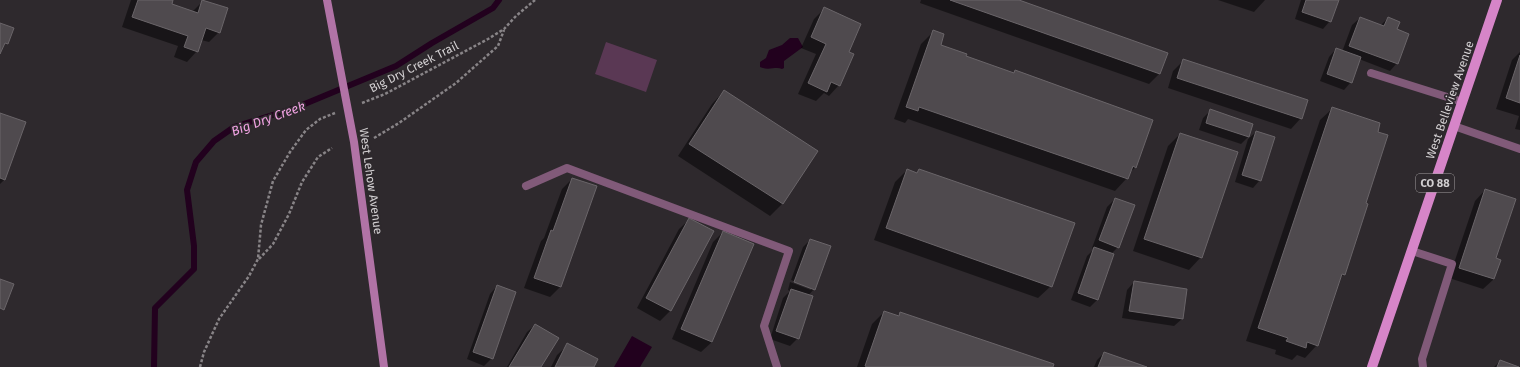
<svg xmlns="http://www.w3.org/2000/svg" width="1520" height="367" font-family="'Fira Sans',sans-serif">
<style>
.green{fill:#5a3854}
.water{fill:#22011e}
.shadow{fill:#0007}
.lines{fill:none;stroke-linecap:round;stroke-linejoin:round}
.stream{stroke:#22011e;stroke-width:6}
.building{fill:#4f4a4e;stroke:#6a6569}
.path{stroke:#888487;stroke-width:2.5;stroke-dasharray:3 2;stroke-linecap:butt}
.lane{stroke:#815a79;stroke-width:8}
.street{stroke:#815a79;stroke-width:8}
.secondary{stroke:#b173a6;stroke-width:8}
.primary{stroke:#d685c8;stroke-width:10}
.labels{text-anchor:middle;stroke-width:3.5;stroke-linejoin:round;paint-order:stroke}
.shield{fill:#2e292d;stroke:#a29ea0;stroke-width:1}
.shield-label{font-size:11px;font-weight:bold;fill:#d3d0d2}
.street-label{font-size:12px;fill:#d3d0d2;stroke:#2e292d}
.water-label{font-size:13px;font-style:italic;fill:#efa1e1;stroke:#2e292d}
</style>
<rect width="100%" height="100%" fill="#2e292d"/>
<path class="green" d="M606,42l51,18 -11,32 -51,-18z"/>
<path class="water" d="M790,38h8l5,9 -19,14v7l-2,1c-6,-3 -13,2 -22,-2v-5l6,-4 3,-8 13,-5z
M632,336l20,11 -12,20h-26z"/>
<path class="shadow" d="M131,0h41l-1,4 21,8 11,-11 16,31 -10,10 -8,-2 -4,11 -10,11 -13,-5 4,-11 -56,-19z
M921,0h93l145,74 -10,10 -229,-81z
M1218,0h47l-11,12z
M1301,0h36l-7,21 -7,8 -28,-10z
M825,8l22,44 -8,33 -10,11 -5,-3 -8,8 -18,-7 18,-40 -15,-6 13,-29z
M1360,18l20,8 8,-8 8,12 1,33 -7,8 -31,-12 -8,23 -7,8 -24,-9 9,-24 7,-8 6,3 10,-27z
M933,32l6,13 26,12 48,17 2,-3 121,96 -7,6 -2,5 -12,13 -207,-72 -3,4 -11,-4 27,-75z
M1520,52v78l-5,-1 4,-13 -23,-7 16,-49z
M1184,60l117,58 -10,11 -123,-41 5,-17z
M724,91l92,60 -34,53 -12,12 -92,-60 34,-52z
M1333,108l43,24 -11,72 -21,70 -5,5 -22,66 -12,13 -8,-3 -5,5 -17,-6 1,-4 -30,-9 74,-221z
M1210,111l38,26 -7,7 -42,-14 4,-12z
M0,114l5,65 -5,5z
M1256,132l4,48 -7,8 -18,-6 13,-43z
M1180,134l21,123 -12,13 -56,-19 35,-105z
M907,170l9,3 3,-3 132,116 -13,12 -164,-58 21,-58z
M572,179l24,8 -36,100 -10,10 -26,-9 17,-47 3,-3 18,-49z
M1485,190l10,69 -1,20 -11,10 -34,-11 26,-77z
M1115,199l3,48 -7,7 -14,46 -7,7 -19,-7 16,-44 7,-7 -2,-1 15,-41z
M690,219l23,12 -43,80 -10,10 -23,-13 42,-79z
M723,232l-11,110 -11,10 -29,-13 41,-97z
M810,240l4,49 -6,7 -10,42 -8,8 -20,-7 13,-41 7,-7 -2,-1 2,-8 21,8v-2l-20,-8 12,-33z
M1134,282l48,37 -8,7 -52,-8 5,-28z
M497,286l-5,72 -8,8 -17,-7 23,-65z
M884,312l13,4 3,-2 152,53h-195l15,-43z
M535,325l5,42h-33l20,-35z
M568,345l24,22h-41l6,-12z
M1104,353l40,14h-50l3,-7z
M1500,361l16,6h-22z"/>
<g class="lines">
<path class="stream" d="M154,367l1,-59 39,-39v-23l-7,-56 9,-28 18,-21 20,-14 61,-19 101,-42 36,-23 61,-35 6,-8"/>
</g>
<path class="building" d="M138,0h35l-1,4 26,9 4,-13 26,8 -8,25 -14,-5 -8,24 -14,-5 4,-11 -56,-19z
M950,0h69l149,53 -8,21z
M1306,0h33l-8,22 -29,-10z
M824,7l37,17 -12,28 5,2 -14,32 -9,-4 -4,10 -19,-9 18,-39 -15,-7z
M1360,17l24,9 4,-9 12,5 -3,7 12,5 -11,30 -49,-18z
M0,23l14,5 -6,16 -3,-1 -5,11z
M933,30l11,4 -3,11 26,9 -1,2 48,17 1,-3 138,50 -17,48 -3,-2 -5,13 -209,-72 -1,4 -12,-4z
M1336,48l25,9 -9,26 -25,-9z
M1520,55v48l-14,-5z
M1183,59l125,41 -6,19 -125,-41z
M724,90l94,61 -35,53 -94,-60z
M1332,107l48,16 -2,9 10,3 -22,68 2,1 -23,71 -3,-1 -24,72 -11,-4 -1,6 -20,-7 2,-3 -30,-10z
M1210,109l43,15 -4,13 -43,-14z
M0,113l26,9 -21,58 -5,-2z
M1256,131l19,6 -14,44 -19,-6z
M1180,133l58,19 -36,106 -58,-19z
M907,169l10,4 2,-4 156,54 -23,64 -166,-59z
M572,178l25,8 -36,101 -27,-9 17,-48 2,1z
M1485,189l31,10 -20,59 5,2 -7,19 -35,-11z
M1115,198l20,7 -16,43 -20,-8z
M689,218l25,13 -43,80 -25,-13z
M723,231l31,13 -42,98 -31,-13z
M810,239l21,7 -16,44 -21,-8z
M1094,247l20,7 -16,46 -20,-7z
M0,279l14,5 -10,26 -4,-2z
M1134,281l53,8 -4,30 -54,-8z
M497,285l19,7 -23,67 -20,-7z
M791,289l22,7 -14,43 -23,-8z
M884,311l15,5 1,-4 154,52 -1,3h-186l-2,-1z
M535,324l24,14 -18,29h-32z
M567,343l31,16 -4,8h-39z
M1104,352l43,15h-49z
M1500,360l19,7h-22z"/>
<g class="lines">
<path class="path" d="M362,103l23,-9 103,-55 16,-10 12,-13 19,-16
M374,138l25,-15 57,-40 42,-37 6,-16
M259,259l14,-15 16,-30 13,-32 16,-25 14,-9
M200,367l4,-15 15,-33 30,-43 9,-17 3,-34 12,-44 17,-29 16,-22 14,-11 15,-6"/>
<path class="lane" d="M1371,73l92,29
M526,186l41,-18 222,83 -25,75 13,41
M1412,251l40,13 -30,95 1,8"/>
<path class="street" d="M1454,126l66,23"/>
<path class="secondary" d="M327,0l27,142 30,225"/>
<path class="primary" d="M1372,367l125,-367"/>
</g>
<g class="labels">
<rect class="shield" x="1416" y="174" width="38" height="18" rx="3"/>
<g class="shield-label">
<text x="1435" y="187">CO 88</text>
</g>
<g class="street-label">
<text transform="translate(414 67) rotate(-27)" y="4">Big Dry Creek Trail</text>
<text transform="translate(1450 100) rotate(-71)" y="4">West Belleview Avenue</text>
<text transform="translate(371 181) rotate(82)" y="4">West Lehow Avenue</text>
</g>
<g class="water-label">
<text transform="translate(268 118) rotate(-20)" y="5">Big Dry Creek</text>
</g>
</g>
</svg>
